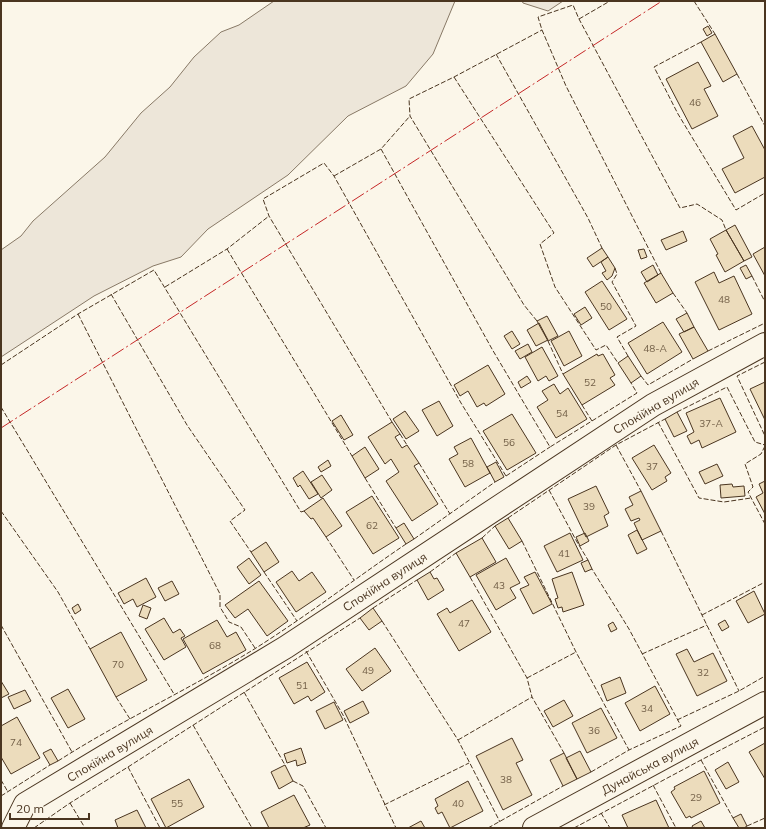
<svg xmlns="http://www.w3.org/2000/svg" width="766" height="829" font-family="Mulish,sans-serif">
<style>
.green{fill:#ede6d9;stroke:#887966}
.building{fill:#ecdcbc;stroke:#4a3520}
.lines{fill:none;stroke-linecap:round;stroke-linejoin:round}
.minor-casing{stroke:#4a3520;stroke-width:24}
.minor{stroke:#fbf6e9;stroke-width:22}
.fence{stroke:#4a3520;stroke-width:1;stroke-dasharray:5 2;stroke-linecap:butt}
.power{stroke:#c62828;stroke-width:1;stroke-dasharray:14 3 2 3;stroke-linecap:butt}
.labels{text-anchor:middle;stroke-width:3;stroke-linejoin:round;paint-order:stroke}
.number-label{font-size:10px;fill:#725f47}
.street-label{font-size:12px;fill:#4a3520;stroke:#fbf6e9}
</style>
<rect width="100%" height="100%" fill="#fbf6e9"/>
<path class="green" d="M274,1h181l-22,53 -27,32 -58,30 -60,59 -80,54 -27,28 -28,9 -59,30 -93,61v-107l20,-14 12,-15 72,-64 36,-44 29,-26 24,-30 27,-25 18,-7z
M522,1h41l-15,10 -25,-8z"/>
<path class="building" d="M708,26l4,7 -5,3 -4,-7z
M715,34l22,40 -14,8 -22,-40z
M698,62l13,24 -7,3 14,27 -26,13 -26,-50z
M752,126l13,24v27l-30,16 -13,-24 22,-11 -11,-22z
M735,225l17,32 -8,4 -18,-31z
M726,230l18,31 -19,11 -9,-17 2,-1 -8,-15z
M683,231l4,10 -21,9 -5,-10z
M765,247v29l-12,-22z
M602,248l6,9 -15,10 -6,-9z
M644,249l3,8 -6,2 -3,-9z
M608,257l7,11 -3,8 -5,4 -5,-7 4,-2 -5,-9z
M653,265l5,10 -11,7 -6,-10z
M746,265l6,11 -6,3 -6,-11z
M714,272l5,11 15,-7 18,38 -33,16 -24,-48z
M661,273l12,20 -17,10 -12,-20z
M602,281l25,38 -18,11 -24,-38z
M585,307l7,11 -11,7 -7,-11z
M687,313l7,14 -10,5 -8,-13z
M547,316l11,20 -10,5 -11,-20z
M663,322l19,30 -35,22 -19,-31z
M539,323l9,17 -12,6 -9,-16z
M694,327l14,24 -15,8 -14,-25z
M512,331l8,13 -8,5 -8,-13z
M569,331l13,25 -18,10 -13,-25z
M528,344l4,8 -12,7 -5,-8z
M542,347l16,29 -9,5 -3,-5 -8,5 -13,-24z
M597,354l1,2 5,-2 12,21 -5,3 5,7 -33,20 -19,-31z
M628,356l13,20 -10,7 -13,-20z
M488,365l17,29 -19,12 -2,-3 -7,4 -9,-16 -8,5 -6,-11z
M527,376l4,6 -10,6 -3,-6z
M765,382v38l-15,-31z
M554,384l6,10 8,-6 19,31 -31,19 -19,-31 11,-7 -6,-9z
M720,398l16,34 -34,16 -3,-8 -8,4 -4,-8 7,-4 -8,-19z
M439,401l14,25 -16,10 -15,-26z
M405,411l14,20 -13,8 -13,-20z
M677,412l10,19 -13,6 -9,-18z
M512,414l24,39 -29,17 -24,-39z
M341,415l12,20 -9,5 -12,-19z
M392,422l8,12 -5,3 7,11 5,-3 12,18 -5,3 24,38 -26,17 -26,-40 13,-9 -8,-13 -6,5 -17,-27z
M471,438l19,35 -25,14 -16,-28 9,-5 -4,-7z
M654,445l17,28 -6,4 2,4 -15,9 -20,-32z
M365,447l14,22 -14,9 -13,-22z
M328,460l3,6 -10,6 -3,-5z
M496,462l8,15 -9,5 -8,-15z
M717,464l6,12 -18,8 -6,-12z
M303,471l15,23 -9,5 -9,-14 -2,2 -5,-9z
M322,475l10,15 -11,8 -10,-16z
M765,481v33l-9,-17 7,-4 -4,-9z
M732,484l1,3 11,-1 1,10 -24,2 -1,-13z
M596,486l13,27 -5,3 4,10 -22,11 -18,-38z
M641,491l20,40 -19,9 -8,-17 6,-3 -1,-2 -8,3 -6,-12 8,-4 -4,-8z
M372,496l27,42 -26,16 -27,-42z
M323,498l19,28 -16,11 -13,-19 -2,1 -7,-8z
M508,518l14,23 -13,8 -14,-23z
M404,523l10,16 -8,5 -10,-16z
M637,530l10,19 -10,5 -9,-19z
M570,533l13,27 -26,12 -13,-26z
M585,533l4,8 -9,5 -4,-9z
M482,538l14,24 -26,15 -14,-24z
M266,542l13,20 -15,10 -13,-20z
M249,558l12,17 -12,9 -12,-17z
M506,558l14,25 -10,5 6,10 -20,12 -20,-35z
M588,560l4,9 -7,3 -4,-9z
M292,571l7,10 13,-9 14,20 -30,20 -20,-30z
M430,572l4,7 3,-1 7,12 -16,10 -11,-20z
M535,572l17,32 -19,10 -13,-25 9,-4 -5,-8z
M572,572l12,33 -21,7 -1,-5 -4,1 -3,-9 3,-1 -6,-19z
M146,578l10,19 -19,10 -4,-8 -9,5 -6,-11z
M172,581l7,13 -14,7 -7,-13z
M259,581l29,40 -21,15 -19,-27 -13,9 -10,-13z
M754,591l11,23 -17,9 -12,-22z
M472,600l19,32 -32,19 -22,-37 10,-6 3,5z
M78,604l3,6 -6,4 -3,-6z
M143,605l8,3 -4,11 -8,-3z
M373,608l9,13 -13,9 -9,-12z
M164,618l9,15 7,-4 5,7 -4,2 5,9 -22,13 -19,-31z
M217,620l10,17 9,-5 10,18 -43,24 -20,-35z
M725,620l4,7 -7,4 -4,-7z
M613,622l4,7 -6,3 -3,-7z
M121,632l26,48 -31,17 -26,-48z
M375,648l16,23 -29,20 -16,-22z
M687,649l7,13 19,-9 14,28 -30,15 -21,-42z
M307,662l18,30 -14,9 -3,-5 -14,8 -15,-26z
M620,677l6,16 -19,8 -6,-16z
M1,681l8,13 -8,4z
M655,686l15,28 -30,17 -15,-28z
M68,689l17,30 -17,9 -17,-30z
M25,690l6,11 -17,8 -6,-12z
M564,700l9,16 -20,11 -9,-16z
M363,701l6,12 -19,10 -6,-12z
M334,702l9,18 -18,9 -9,-18z
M601,708l16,30 -30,15 -15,-30z
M17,717l23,41 -29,16 -10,-17v-31z
M512,738l11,22 -7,3 16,32 -29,15 -27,-54z
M765,743v36l-16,-27z
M301,748l5,15 -9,3 -1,-6 -9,3 -3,-9z
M51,749l7,12 -8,4 -7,-12z
M580,751l11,21 -14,7 -11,-21z
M564,753l13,26 -14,7 -13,-26z
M728,762l11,20 -13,7 -11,-19z
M285,765l8,16 -14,8 -8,-17z
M704,771l16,32 -29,15 -1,-2 -4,2 -15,-26 4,-3 -1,-2z
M189,779l15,28 -38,21 -15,-29z
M468,781l15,30 -33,17 -8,-16 -4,2 -3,-6 3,-2 -3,-7z
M294,795l16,30 -7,3h-34l-8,-16z
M656,800l13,28h-41l-6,-13z
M137,810l9,18h-28l-3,-8z
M741,814l6,12 -3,2h-5l-6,-10z
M421,821l4,7h-17z
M701,821l4,7h-12l-1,-2z"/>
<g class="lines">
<g class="minor-casing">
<path id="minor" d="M13,828l12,-24 261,-157 367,-242 112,-61
M534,828l231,-125"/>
</g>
<use href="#minor" class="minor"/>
<path class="fence" d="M694,1l21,33
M579,19l31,-18
M701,42l-47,25 24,47 58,96 29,-17
M496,54l92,164 14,30
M737,74l28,52
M454,77l100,156 -14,11 15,43 41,63 10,-5 12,18
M381,149l111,200 58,98 87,-54 -6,-10
M334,176l47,-27 29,-33
M227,249l125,207
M615,268l2,6 -5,8 24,44 -19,11 11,19
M661,273l-95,-187 -24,-56 -4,-13 35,-12 6,14 101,189 17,-4 25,16 4,10
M752,276l13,26
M165,287l62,-38 42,-33
M673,293l14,20
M111,294l76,131 58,85 -15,11 21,31
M78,314l142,280v13l9,15 12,5 14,21
M537,321l-13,-16 -114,-189 -1,-17 45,-22 88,-47
M548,341l15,33
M708,351l57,-28
M765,362l-28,14 28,60
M1,365l77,-51 76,-44 147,242 3,-1
M641,376l7,9 45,-26
M582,405l10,16
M1,407l173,287
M677,412l50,-25 28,55 10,3
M392,422l-123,-206 -6,-17 61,-36 10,13 127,227 45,73
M658,422l41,76 25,4 27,-4
M400,434l7,11
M616,445l25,46
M765,446l-4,8 -16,10 8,23 -5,5 17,32
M419,463l31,51
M506,476l44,-29
M365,478l31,50
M549,490l28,52 11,18
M1,511l57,81 32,57
M508,518l108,-73 49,-26
M661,531l78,160
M326,537l28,43
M482,538l13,-12
M414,539l81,-57
M522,541l54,111 53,98
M264,572l33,49
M430,572l26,-19
M470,577l57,101 5,19 32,56
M373,608l44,-28
M702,615l63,-33
M382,621l76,119 42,82
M1,625l71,127
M306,651l37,64 53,113
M642,654l65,-29
M527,678l49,-26
M244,692l41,73
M116,697l14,22
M677,720l62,-29 26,-15
M193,725l59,103
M458,740l74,-43
M701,760l32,58
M58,761c64,-41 134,-73 198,-113 52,-33 100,-70 150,-104
M128,767l32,61
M591,772l38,-22 52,-24 -52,-97 -37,-60
M1,780l7,12
M293,781l10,5 23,42
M653,785l23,43
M1,796l49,-31
M70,803l15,25
M384,805l85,-42
M601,813l9,15
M747,826l18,-8
M34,828l36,-25 58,-36 232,-149
M488,828l75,-42
M574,828l127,-68 64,-33"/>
<path class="power" d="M1,428l661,-427"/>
</g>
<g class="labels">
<g class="number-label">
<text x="695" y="106">46</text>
<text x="724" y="303">48</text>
<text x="606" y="310">50</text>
<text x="655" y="352">48-А</text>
<text x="590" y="386">52</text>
<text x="562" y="417">54</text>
<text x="711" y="427">37-А</text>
<text x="509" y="446">56</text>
<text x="468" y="467">58</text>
<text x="652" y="470">37</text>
<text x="589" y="510">39</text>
<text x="372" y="529">62</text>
<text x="564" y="557">41</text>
<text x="499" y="589">43</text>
<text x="464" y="627">47</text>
<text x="215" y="649">68</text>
<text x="118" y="668">70</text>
<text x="368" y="674">49</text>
<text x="703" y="676">32</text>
<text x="302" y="689">51</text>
<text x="647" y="712">34</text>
<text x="594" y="734">36</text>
<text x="16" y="746">74</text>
<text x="506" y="783">38</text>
<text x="696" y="801">29</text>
<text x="177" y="807">55</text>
<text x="458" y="807">40</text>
</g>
<g class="street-label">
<text transform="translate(656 406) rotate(-31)" y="4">Спокійна вулиця</text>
<text transform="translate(385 582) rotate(-33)" y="4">Спокійна вулиця</text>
<text transform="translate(110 754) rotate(-31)" y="4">Спокійна вулиця</text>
<text transform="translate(650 766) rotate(-28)" y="4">Дунайська вулиця</text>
</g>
</g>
<rect width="766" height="829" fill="none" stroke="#4a3520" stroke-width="4"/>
<path d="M10 813v6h79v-6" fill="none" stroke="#4a3520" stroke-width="2"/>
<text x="16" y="813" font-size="12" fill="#4a3520" stroke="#fbf6e9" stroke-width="3" paint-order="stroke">20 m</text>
</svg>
